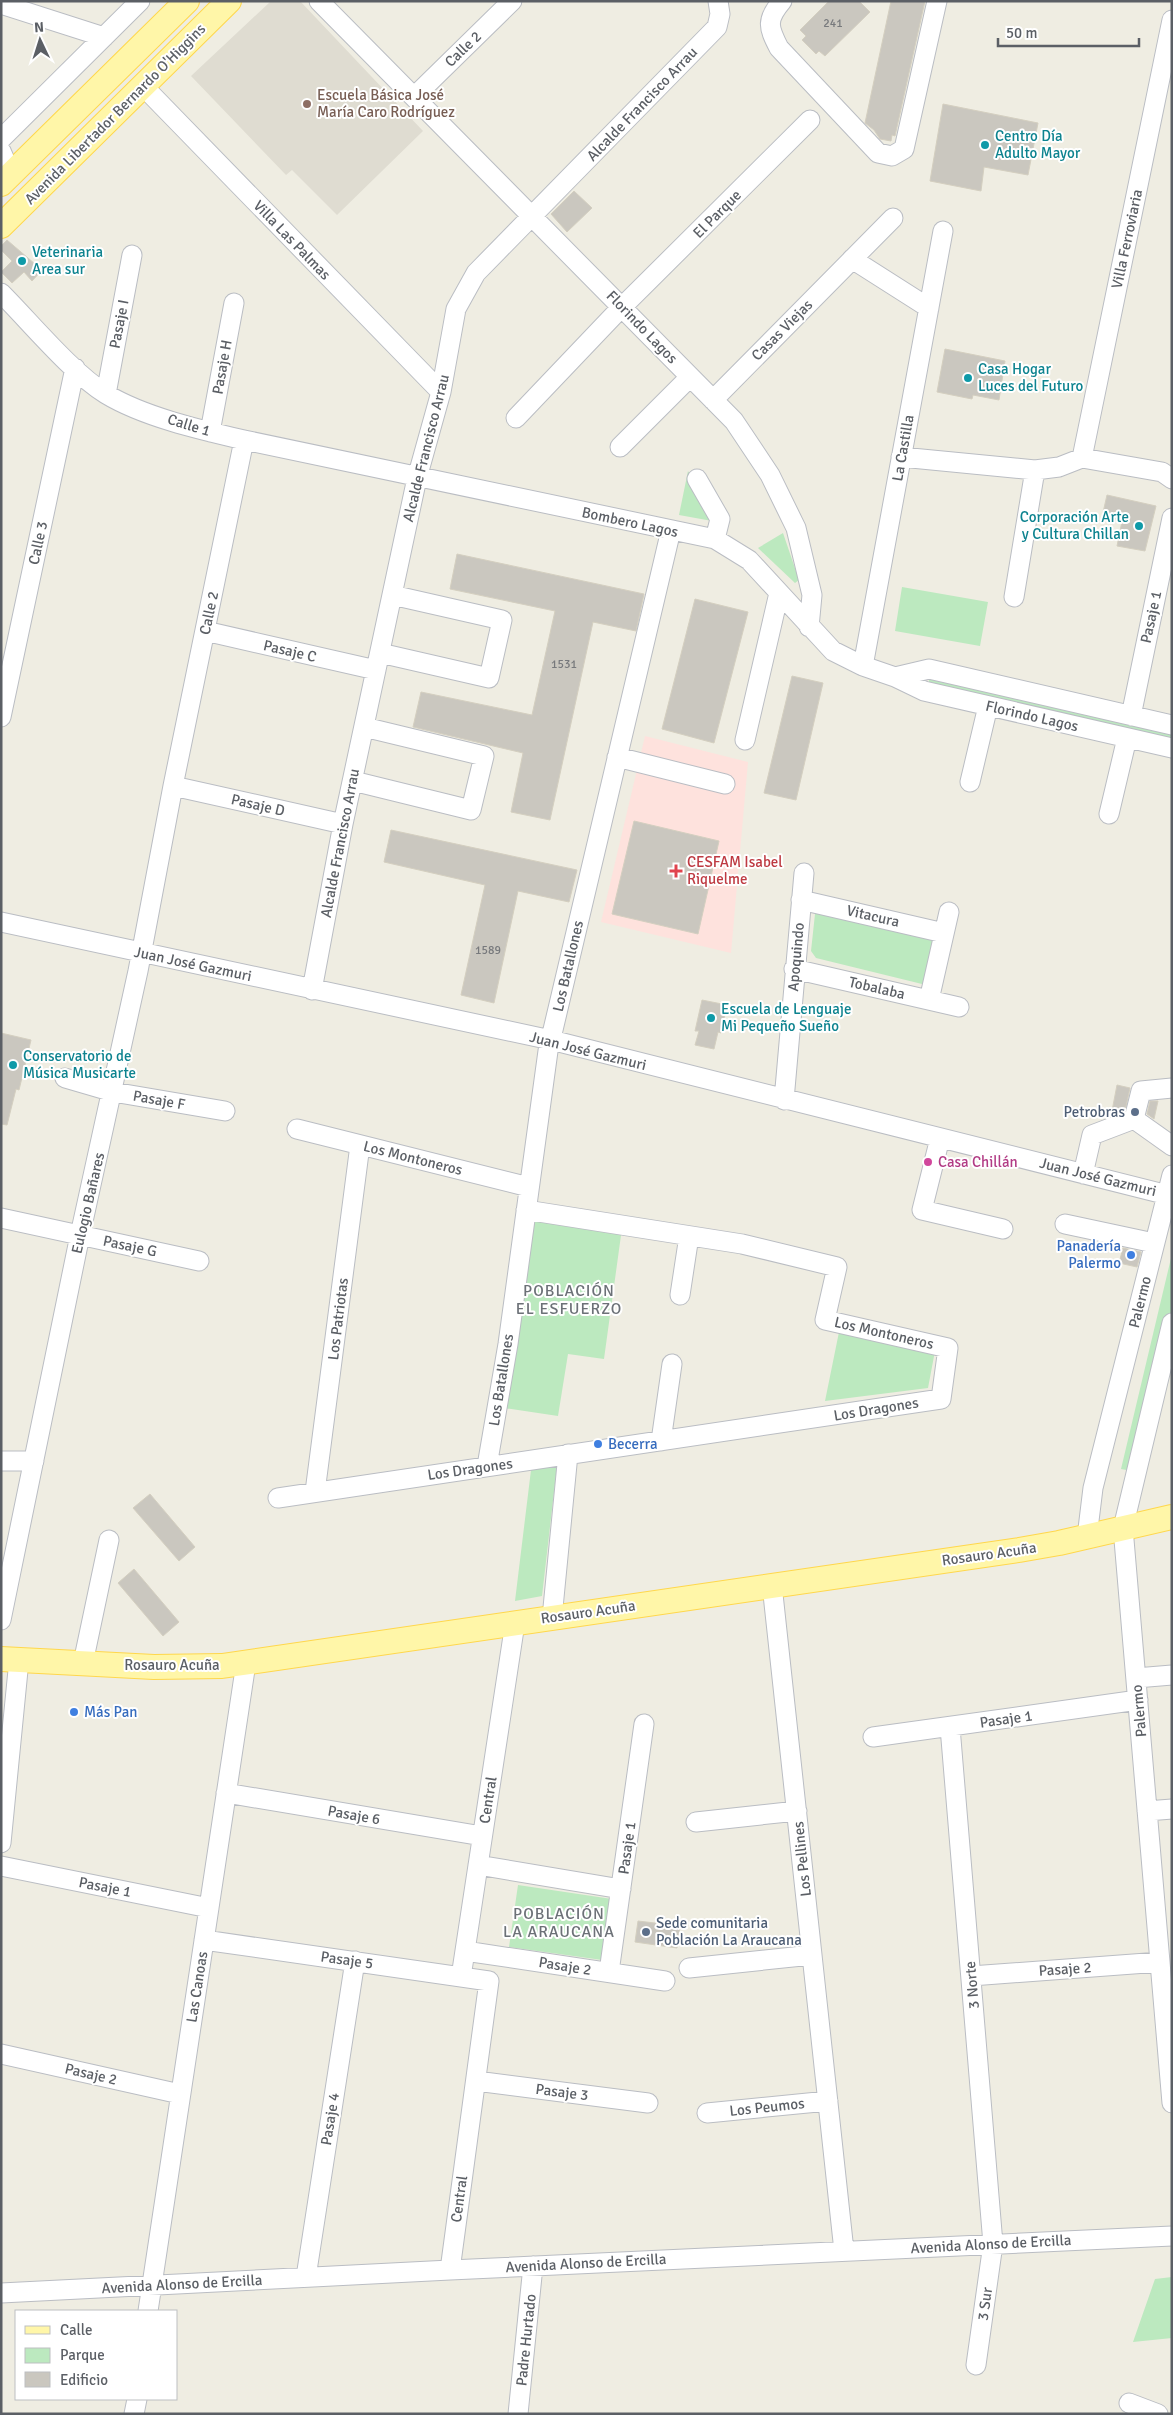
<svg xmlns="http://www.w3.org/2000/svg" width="1173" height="2415" font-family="Signika,sans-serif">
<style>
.education{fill:#dfdcd1}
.medical{fill:#fee2dd}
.green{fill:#bce9bf}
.building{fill:#cac7bf;stroke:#d4cfc0}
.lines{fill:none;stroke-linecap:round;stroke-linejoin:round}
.minor-casing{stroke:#babdc3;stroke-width:21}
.major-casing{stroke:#ffd74c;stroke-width:26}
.minor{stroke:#fff;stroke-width:19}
.major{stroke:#fff6a8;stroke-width:24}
.education-dot{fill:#8d6e63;stroke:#fff;stroke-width:2}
.culture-dot{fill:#0f9aa8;stroke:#fff;stroke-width:2}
.health-dot{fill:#e0444e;stroke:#fff;stroke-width:2}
.service-dot{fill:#5c6f8a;stroke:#fff;stroke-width:2}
.hotel-dot{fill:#d1479c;stroke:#fff;stroke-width:2}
.shop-dot{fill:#3f7fe0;stroke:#fff;stroke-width:2}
.labels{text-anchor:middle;stroke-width:4;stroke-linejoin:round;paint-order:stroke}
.number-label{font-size:12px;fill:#77797c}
.street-label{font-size:15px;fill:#5b5f65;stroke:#fff}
.education-label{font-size:15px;fill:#785e54;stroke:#fff;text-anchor:start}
.culture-label{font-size:15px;fill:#0d838f;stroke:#fff;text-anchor:start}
.health-label{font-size:15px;fill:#be3a42;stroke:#fff;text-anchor:start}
.service-label{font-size:15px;fill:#4e5e75;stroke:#fff;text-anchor:end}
.hotel-label{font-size:15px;fill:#b23c85;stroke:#fff;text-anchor:start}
.shop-label{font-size:15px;fill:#366cbe;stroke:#fff;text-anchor:start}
.neighbourhood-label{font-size:16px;letter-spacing:1px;fill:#6c7177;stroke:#fff}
</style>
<rect width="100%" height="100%" fill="#efede2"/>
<path class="education" d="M271,1h29l123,130 -86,84 -45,-45 -6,5 -95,-99z"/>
<path class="medical" d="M645,736l103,26 -17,191 -130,-31z"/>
<path class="green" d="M688,471l25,46 -1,4 -33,-6z
M783,533l16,47 -4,3 -37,-35z
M902,587l86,15 -8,44 -85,-15z
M930,677l242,56v8l-244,-57z
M822,910l111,27c5,11 -2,39 -11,47l-106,-26 -5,-7 4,-37z
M532,1215l90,13 -18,131 -36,-5 -10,62 -54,-8z
M1172,1254v69l-35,149 -16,-3z
M839,1332l96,19 -7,37 -103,13z
M557,1466l-15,130 -27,5 16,-131z
M518,1885l94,14 -10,61 -93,-13z
M1172,2277v61l-39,4 22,-63z"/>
<path class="building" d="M829,1h30l11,11 -45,44 -6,-5 -3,3 -14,-14 4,-4 -6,-6z
M891,1h34l-30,135 -3,-1 -1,6 -11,-2 -6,-9 -9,-7z
M943,104l95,19 -10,52 -44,-8 -3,24 -51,-10z
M574,191l18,17 -25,24 -16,-18z
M7,240l35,30 -10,11 -8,-9 -12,11 -11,-11 11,-11 -11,-11v-4z
M945,349l60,12 -6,39 -26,-5 -1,4 -35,-7z
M1107,495l49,11 -11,45 -28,-5 5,-25 -20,-4z
M457,554l187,40 -8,37 -43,-9 -43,198 -39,-8 12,-59 -110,-26 8,-35 111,23 23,-104 -105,-22z
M695,599l53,13 -34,131 -52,-14z
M792,676l31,7 -27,117 -32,-7z
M634,821l85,20 -21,93 -86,-20z
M391,830l186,40 -8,32 -51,-11 -24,112 -33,-8 24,-110 -101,-23z
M702,1000l25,5 -6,28 -3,-1 -4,17 -19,-4 4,-14h-4z
M1,1033l30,7 -12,50 -3,-1 -9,36 -6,-1z
M1117,1085l13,3 -5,23 -14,5z
M1150,1101h8l-4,18 -7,-5z
M1123,1248l18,4 -4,15 -18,-4z
M150,1494l45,53 -16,14 -46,-53z
M134,1569l45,53 -16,14 -45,-53z
M638,1921l42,5 -3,22 -42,-6z"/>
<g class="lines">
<g class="minor-casing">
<path id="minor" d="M319,1l415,420 36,54 26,53 16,67 -3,32
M782,1c-16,19 -14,26 -3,47l99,105 14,3 12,-7 33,-148
M1,4l103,33
M144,87l297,305
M414,97l98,-96
M1,139l139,-138
M1,151l10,23
M852,259l77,49
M1,293c29,29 71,80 105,101 38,23 95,36 138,46l471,99 34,21 84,91 30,15 32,11 29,14 248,57
M106,394l26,-139
M713,400l180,-182
M516,418l100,-105 194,-193
M210,432l24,-129
M620,447l70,-70
M901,457l134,13 24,-3 23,-9 80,14 10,7
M1082,458l90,-438
M697,479l23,40 -5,20
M1014,597l21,-127
M205,631l171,39
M380,653l109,25 13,-58 -110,-25
M863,666l80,-435
M895,677l34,-8 243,56
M1131,716l41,-198
M1,717l74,-349
M745,740l34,-147
M617,757l108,27
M353,781l118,29 13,-54 -120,-29
M970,782l18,-76
M173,786l170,38
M1109,814l18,-76
M801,900l143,33
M1,922l550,118 621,156
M794,969l165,38
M312,990l31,-166 74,-346 24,-86 15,-83 20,-36 241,-246 3,-13 -2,-13
M929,1000l20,-88
M65,1078l48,14 112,19
M784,1100l20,-227
M1134,1119l7,-28 31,-3
M1134,1119l38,27
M297,1129l232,58
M940,1138l-18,72 81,19
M1083,1174l9,-39 42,-16
M1,1218l198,43
M1065,1224l89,19
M680,1295l9,-59
M1172,1323l-49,205 49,575
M661,1441l11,-77
M1,1461h33
M487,1466l21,-122 40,-293 123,-521
M315,1492l45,-347
M278,1498l663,-99 7,-51 -123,-28 12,-53 -95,-23 -216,-34
M1087,1537l6,-49 79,-313
M772,1585l72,666
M552,1618l16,-164
M1,1620l79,-385 58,-264 35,-185 71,-346
M83,1663l26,-123
M1136,1678l36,-3
M950,1727l43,517 -17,121
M873,1737l265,-37
M226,1793l256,43
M1147,1811l25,-2
M696,1822l101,-11
M1,1843l18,-183
M478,1865l143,24
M1,1866l208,42
M204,1940l285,41 -39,289
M465,1951l200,30
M689,1968l123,-13
M609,1972l35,-248
M971,1976l189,-14
M461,1977l54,-354
M1,2054l179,40
M476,2081l172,22
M707,2113l121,-12
M306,2277l49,-316
M1,2293l449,-23 722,-34
M148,2311l98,-648
M1129,2403l29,11
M134,2414l3,-15
M518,2414l15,-148"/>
</g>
<g class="major-casing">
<path id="major" d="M1,184l186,-183
M1,226l228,-225
M1,1659l153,8 68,-1 797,-116 40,-7 113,-26"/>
</g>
<use href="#minor" class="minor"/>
<use href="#major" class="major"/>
</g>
<circle class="education-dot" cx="307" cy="104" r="5"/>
<g class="culture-dot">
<circle cx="985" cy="145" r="5"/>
<circle cx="22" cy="261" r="5"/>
<circle cx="968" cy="378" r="5"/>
<circle cx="1139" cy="526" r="5"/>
<circle cx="711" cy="1018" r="5"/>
<circle cx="13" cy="1065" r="5"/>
</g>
<path class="health-dot" d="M673.5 863.5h5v5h5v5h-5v5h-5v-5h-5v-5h5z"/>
<g class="service-dot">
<circle cx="1135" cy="1112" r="5"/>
<circle cx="646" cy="1932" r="5"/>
</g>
<circle class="hotel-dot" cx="928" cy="1162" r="5"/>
<g class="shop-dot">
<circle cx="1131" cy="1255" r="5"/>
<circle cx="598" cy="1444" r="5"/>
<circle cx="74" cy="1712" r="5"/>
</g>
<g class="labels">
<g class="number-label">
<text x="833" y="27">241</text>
<text x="564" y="668">1531</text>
<text x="488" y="954">1589</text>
</g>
<g class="street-label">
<text transform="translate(463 49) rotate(-44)" y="5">Calle 2</text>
<text transform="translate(642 104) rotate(-46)" y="5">Alcalde Francisco Arrau</text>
<text transform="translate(115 114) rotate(-45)" y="5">Avenida Libertador Bernardo O'Higgins</text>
<text transform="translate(717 214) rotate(-45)" y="5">El Parque</text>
<text transform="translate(1127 239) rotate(-78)" y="5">Villa Ferroviaria</text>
<text transform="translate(292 240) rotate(46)" y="5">Villa Las Palmas</text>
<text transform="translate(119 324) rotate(-79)" y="5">Pasaje I</text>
<text transform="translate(642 327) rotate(46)" y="5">Florindo Lagos</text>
<text transform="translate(782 330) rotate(-45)" y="5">Casas Viejas</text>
<text transform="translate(222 367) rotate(-80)" y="5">Pasaje H</text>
<text transform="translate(189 425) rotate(17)" y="5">Calle 1</text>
<text transform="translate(426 448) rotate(-76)" y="5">Alcalde Francisco Arrau</text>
<text transform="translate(903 448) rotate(-80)" y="5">La Castilla</text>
<text transform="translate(630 522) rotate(12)" y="5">Bombero Lagos</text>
<text transform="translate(38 543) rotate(-78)" y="5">Calle 3</text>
<text transform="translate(209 613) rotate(-78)" y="5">Calle 2</text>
<text transform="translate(1151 617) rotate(-78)" y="5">Pasaje 1</text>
<text transform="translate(290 651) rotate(13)" y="5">Pasaje C</text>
<text transform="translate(1032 716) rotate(13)" y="5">Florindo Lagos</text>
<text transform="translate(258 805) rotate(13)" y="5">Pasaje D</text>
<text transform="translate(340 843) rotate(-79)" y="5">Alcalde Francisco Arrau</text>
<text transform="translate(873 916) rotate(13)" y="5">Vitacura</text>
<text transform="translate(796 957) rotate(-85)" y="5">Apoquindo</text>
<text transform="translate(193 964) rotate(12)" y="5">Juan José Gazmuri</text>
<text transform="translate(568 966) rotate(-77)" y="5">Los Batallones</text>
<text transform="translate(877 988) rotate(13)" y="5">Tobalaba</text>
<text transform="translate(588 1051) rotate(14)" y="5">Juan José Gazmuri</text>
<text transform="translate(159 1100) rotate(10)" y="5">Pasaje F</text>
<text transform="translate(413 1158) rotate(14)" y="5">Los Montoneros</text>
<text transform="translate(1098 1177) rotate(14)" y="5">Juan José Gazmuri</text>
<text transform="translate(88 1203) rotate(-77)" y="5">Eulogio Bañares</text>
<text transform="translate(130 1246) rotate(12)" y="5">Pasaje G</text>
<text transform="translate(1140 1302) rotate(-76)" y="5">Palermo</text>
<text transform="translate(338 1319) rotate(-83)" y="5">Los Patriotas</text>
<text transform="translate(884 1333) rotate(13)" y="5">Los Montoneros</text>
<text transform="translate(501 1380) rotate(-81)" y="5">Los Batallones</text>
<text transform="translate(876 1409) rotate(-9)" y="5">Los Dragones</text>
<text transform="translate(470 1469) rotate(-8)" y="5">Los Dragones</text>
<text transform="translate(989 1554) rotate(-8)" y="5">Rosauro Acuña</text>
<text transform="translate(588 1612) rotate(-8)" y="5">Rosauro Acuña</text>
<text x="172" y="1670">Rosauro Acuña</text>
<text transform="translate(1139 1711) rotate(-95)" y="5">Palermo</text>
<text transform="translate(1006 1719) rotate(-8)" y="5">Pasaje 1</text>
<text transform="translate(488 1800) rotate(-81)" y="5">Central</text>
<text transform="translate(354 1815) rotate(10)" y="5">Pasaje 6</text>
<text transform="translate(627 1848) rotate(-82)" y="5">Pasaje 1</text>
<text transform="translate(802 1859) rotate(-96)" y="5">Los Pellines</text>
<text transform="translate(105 1887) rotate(11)" y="5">Pasaje 1</text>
<text transform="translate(347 1960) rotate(8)" y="5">Pasaje 5</text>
<text transform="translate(565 1966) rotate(9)" y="5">Pasaje 2</text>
<text transform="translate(1065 1969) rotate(-4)" y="5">Pasaje 2</text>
<text transform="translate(972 1985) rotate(-95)" y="5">3 Norte</text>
<text transform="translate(197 1987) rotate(-81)" y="5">Las Canoas</text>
<text transform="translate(91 2074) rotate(13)" y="5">Pasaje 2</text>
<text transform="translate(562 2092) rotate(7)" y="5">Pasaje 3</text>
<text transform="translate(767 2107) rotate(-6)" y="5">Los Peumos</text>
<text transform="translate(330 2119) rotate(-81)" y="5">Pasaje 4</text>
<text transform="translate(459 2199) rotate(-82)" y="5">Central</text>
<text transform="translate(991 2244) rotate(-3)" y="5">Avenida Alonso de Ercilla</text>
<text transform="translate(586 2263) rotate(-3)" y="5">Avenida Alonso de Ercilla</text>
<text transform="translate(182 2284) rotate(-3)" y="5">Avenida Alonso de Ercilla</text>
<text transform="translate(985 2304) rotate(-82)" y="5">3 Sur</text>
<text transform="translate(526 2340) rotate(-84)" y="5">Padre Hurtado</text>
</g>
<g class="education-label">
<text x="317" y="100">Escuela Básica José<tspan x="317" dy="17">María Caro Rodríguez</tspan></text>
</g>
<g class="culture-label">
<text x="995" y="141">Centro Día<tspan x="995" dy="17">Adulto Mayor</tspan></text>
<text x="32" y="257">Veterinaria<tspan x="32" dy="17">Area sur</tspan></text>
<text x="978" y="374">Casa Hogar<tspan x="978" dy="17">Luces del Futuro</tspan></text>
<text x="1129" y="522" text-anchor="end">Corporación Arte<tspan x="1129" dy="17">y Cultura Chillan</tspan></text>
<text x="721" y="1014">Escuela de Lenguaje<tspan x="721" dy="17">Mi Pequeño Sueño</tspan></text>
<text x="23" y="1061">Conservatorio de<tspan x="23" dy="17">Música Musicarte</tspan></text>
</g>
<g class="health-label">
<text x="687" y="867">CESFAM Isabel<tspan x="687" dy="17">Riquelme</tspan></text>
</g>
<g class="service-label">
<text x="1125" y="1117">Petrobras</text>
<text x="656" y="1928" text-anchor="start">Sede comunitaria<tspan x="656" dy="17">Población La Araucana</tspan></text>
</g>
<g class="hotel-label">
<text x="938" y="1167">Casa Chillán</text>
</g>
<g class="shop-label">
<text x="1121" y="1251" text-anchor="end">Panadería<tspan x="1121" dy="17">Palermo</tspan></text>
<text x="608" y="1449">Becerra</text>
<text x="84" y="1717">Más Pan</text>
</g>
<g class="neighbourhood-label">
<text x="569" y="1296">POBLACIÓN<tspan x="569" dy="18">EL ESFUERZO</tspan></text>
<text x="559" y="1919">POBLACIÓN<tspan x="559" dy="18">LA ARAUCANA</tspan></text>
</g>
</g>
<rect width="1173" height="2415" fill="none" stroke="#5b5f65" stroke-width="5"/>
<rect x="15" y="2310" width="162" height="90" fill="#ffffff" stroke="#bdbfc1"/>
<rect x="25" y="2326" width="25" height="8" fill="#fff6a8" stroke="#bdbfc1"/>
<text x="60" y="2335" font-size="15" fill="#5b5f65">Calle</text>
<rect x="25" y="2348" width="25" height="15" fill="#bce9bf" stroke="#bdbfc1"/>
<text x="60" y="2360" font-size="15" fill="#5b5f65">Parque</text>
<rect x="25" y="2372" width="25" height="15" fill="#cac7bf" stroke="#bdbfc1"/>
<text x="60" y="2385" font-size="15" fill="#5b5f65">Edificio</text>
<g transform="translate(40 40) rotate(356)" stroke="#ffffff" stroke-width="4" paint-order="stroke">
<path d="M0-4L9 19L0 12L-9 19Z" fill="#5b5f65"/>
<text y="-8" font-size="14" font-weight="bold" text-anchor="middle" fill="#5b5f65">N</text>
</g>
<path d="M998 38v8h141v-8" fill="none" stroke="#5b5f65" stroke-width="2.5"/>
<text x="1006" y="38" font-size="15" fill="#5b5f65" stroke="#ffffff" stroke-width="4" paint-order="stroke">50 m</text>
</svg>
